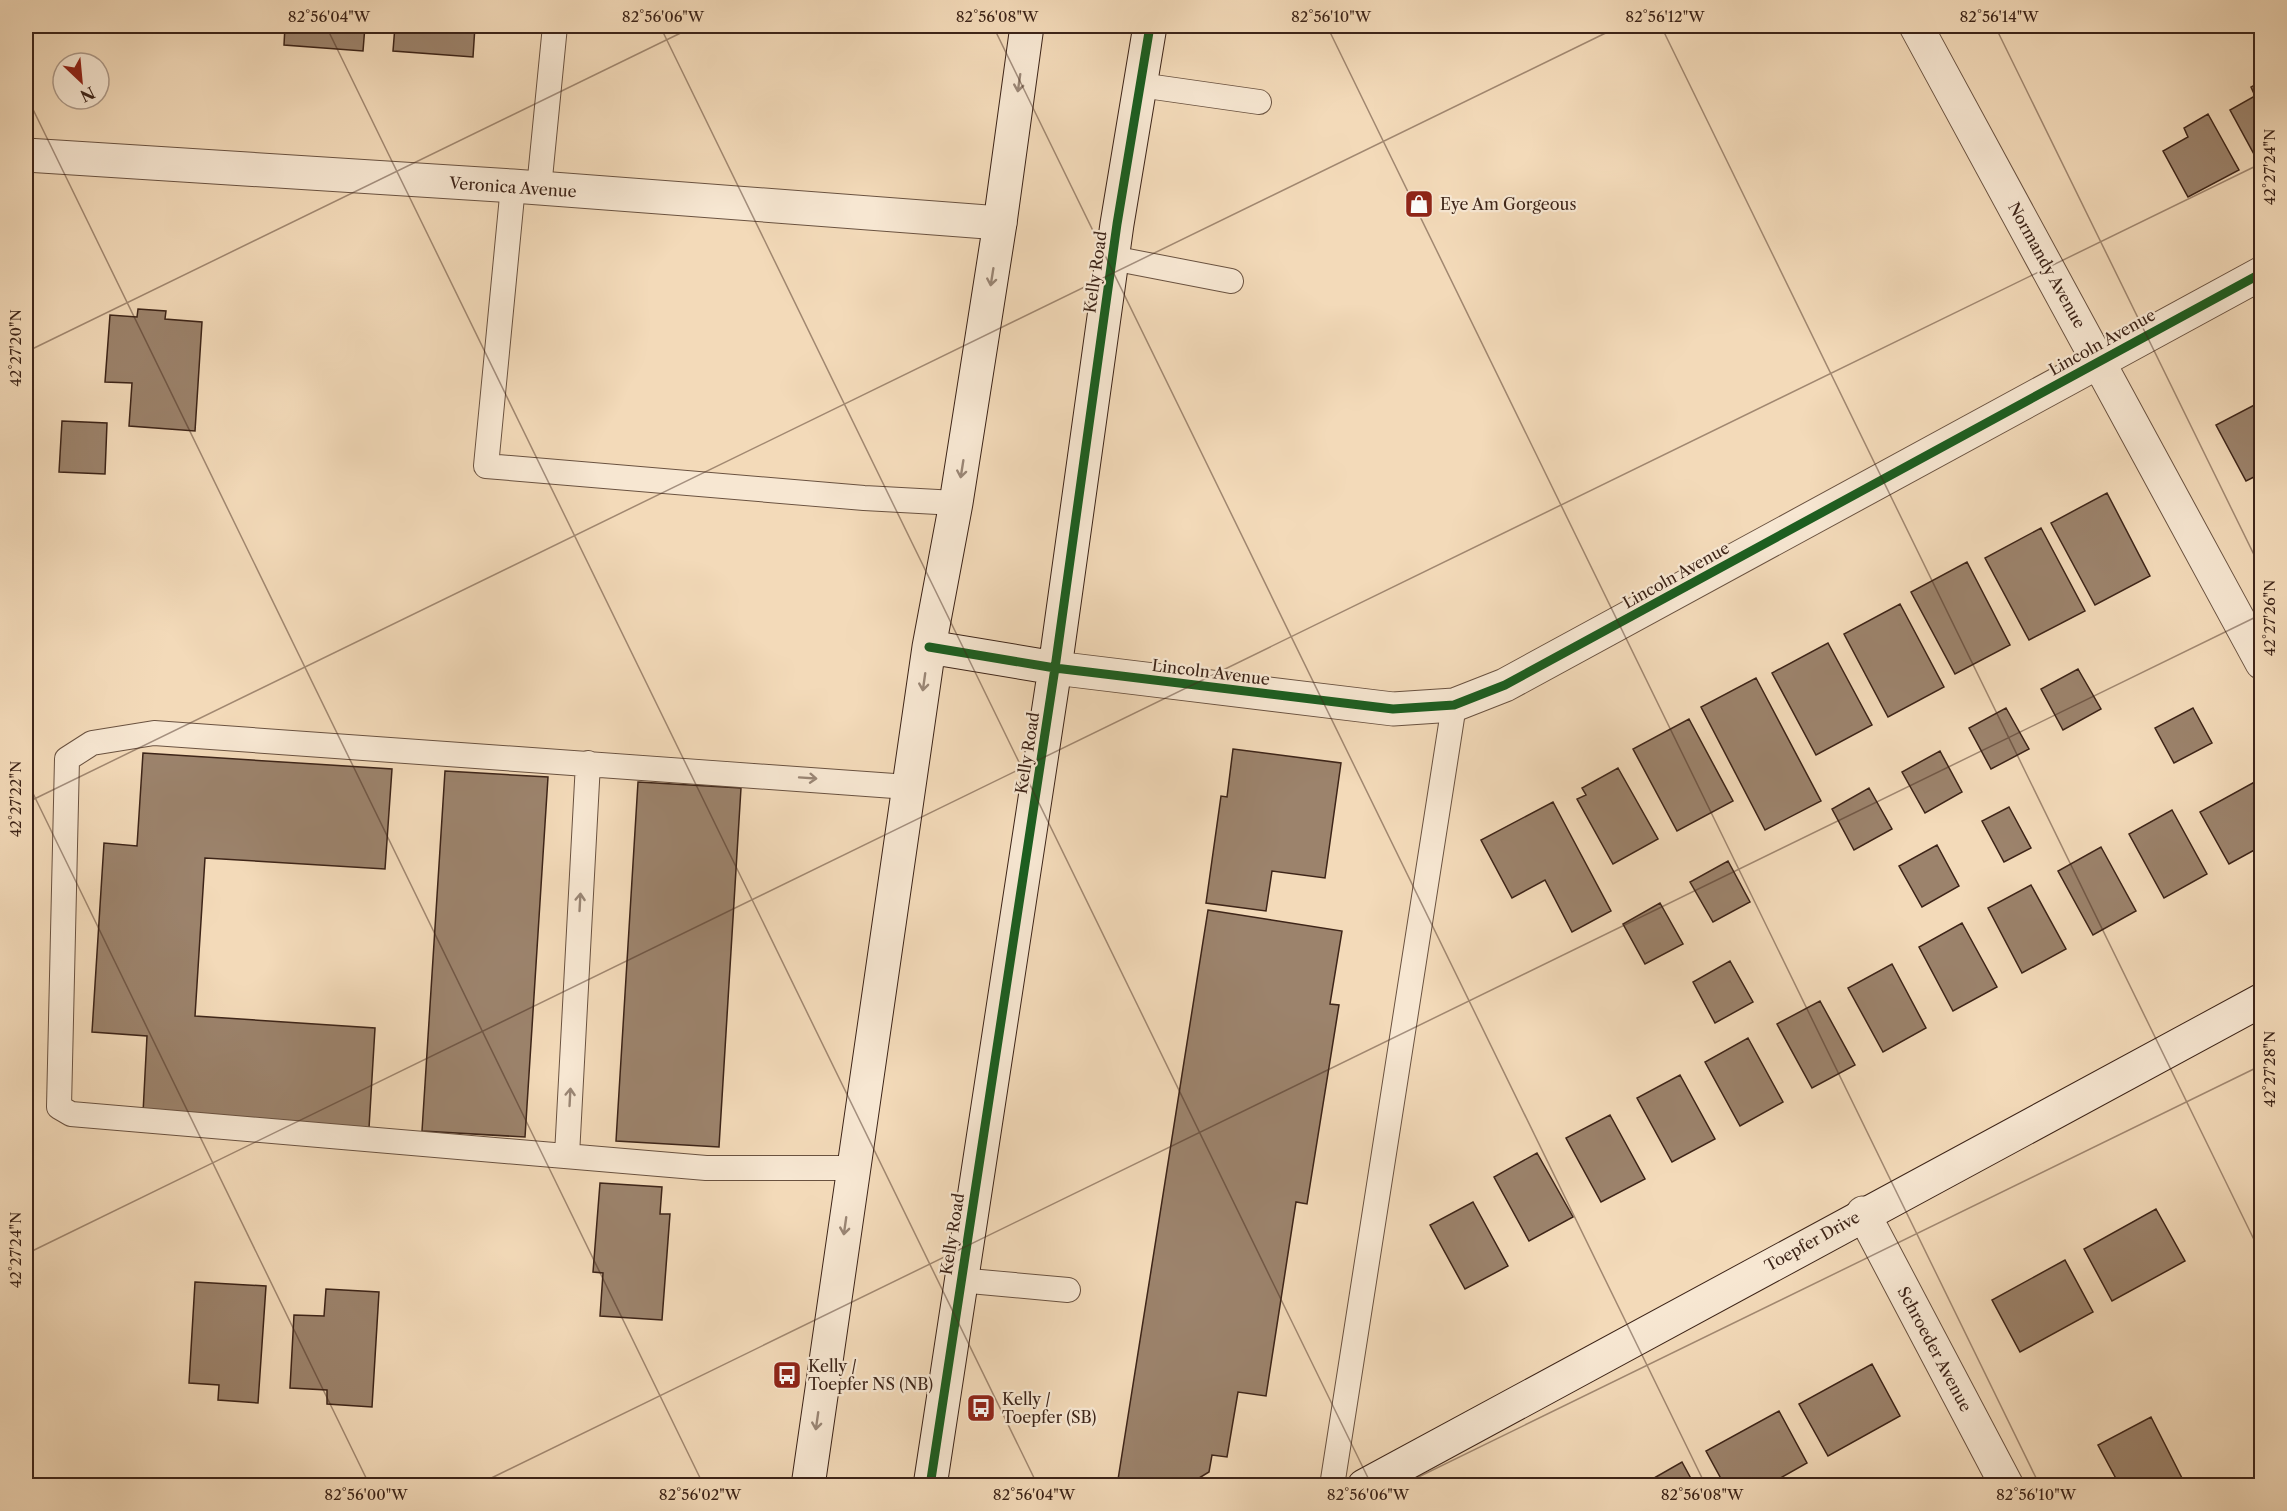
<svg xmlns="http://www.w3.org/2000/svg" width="2287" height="1511" font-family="'Libre Caslon Text',serif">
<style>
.building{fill:#9c836c;stroke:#3d2418;stroke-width:1.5}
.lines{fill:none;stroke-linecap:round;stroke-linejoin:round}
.lane-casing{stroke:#6a5240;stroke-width:26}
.street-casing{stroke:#6a5240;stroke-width:35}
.secondary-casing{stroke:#3d2418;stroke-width:35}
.lane{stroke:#f7e7d2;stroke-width:24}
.street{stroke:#f7e7d2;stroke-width:33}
.secondary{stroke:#f7e7d2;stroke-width:33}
.cycleway-casing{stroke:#f7e7d2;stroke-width:13}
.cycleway{stroke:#1b5e20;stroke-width:9}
.oneway{stroke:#9a8675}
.ticks{fill:none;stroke:#3d2418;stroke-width:1.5;stroke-opacity:0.45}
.labels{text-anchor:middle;stroke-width:4.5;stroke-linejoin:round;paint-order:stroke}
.street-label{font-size:16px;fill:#3d2418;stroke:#f7e7d2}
.poi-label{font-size:16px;fill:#3d2418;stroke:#f7e7d2;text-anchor:start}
.neatline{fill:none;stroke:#3d2418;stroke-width:2}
.ticks-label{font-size:15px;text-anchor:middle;fill:#3d2418}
</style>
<rect width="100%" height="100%" fill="#f3dab9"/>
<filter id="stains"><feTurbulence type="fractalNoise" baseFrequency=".00333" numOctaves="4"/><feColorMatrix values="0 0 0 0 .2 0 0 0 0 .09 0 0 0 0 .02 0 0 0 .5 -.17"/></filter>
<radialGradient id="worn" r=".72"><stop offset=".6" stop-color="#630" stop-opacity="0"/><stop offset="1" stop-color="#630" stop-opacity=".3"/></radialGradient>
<path class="building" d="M285,26h80l-2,25 -79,-6z
M395,26h80l-2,31 -80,-6z
M2262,81v72l-7,3 -25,-46 25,-14 -4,-9z
M2208,114l31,56 -51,27 -25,-46 25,-14 -4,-9z
M138,309l28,2 -1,8 37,3 -7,109 -66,-5 3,-43 -27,-1 5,-67 27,2z
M2262,401v72l-16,8 -30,-56z
M62,421l45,2 -2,51 -46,-2z
M2107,493l43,83 -55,29 -44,-82z
M2041,528l44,83 -56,29 -44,-82z
M1967,562l43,83 -55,29 -44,-82z
M1900,604l44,83 -56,30 -44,-83z
M1828,643l44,82 -56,30 -44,-82z
M2078,669l23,40 -38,21 -22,-41z
M1756,678l65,123 -56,29 -64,-123z
M2006,708l23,41 -38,20 -22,-41z
M2193,708l19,35 -38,20 -19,-35z
M1689,719l44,82 -56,30 -44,-82z
M1233,749l108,14 -16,115 -53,-7 -6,40 -60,-8 15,-107 6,1z
M1940,751l22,41 -37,21 -23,-41z
M143,753l249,16 -7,100 -180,-11 -10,158 180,12 -6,100 -226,-15 4,-77 -55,-4 12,-189 33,3z
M1618,768l40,71 -45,25 -36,-65 9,-4 -4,-7z
M445,771l103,6 -23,360 -103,-6z
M2260,779l2,75 -4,-6 -29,16 -29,-52z
M638,782l103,6 -22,359 -103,-6z
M1869,788l23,41 -38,21 -22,-41z
M1553,802l58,109 -39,21 -27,-52 -33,18 -31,-58z
M2009,807l22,41 -27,14 -22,-41z
M2172,810l35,64 -43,24 -35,-64z
M1937,845l22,41 -37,21 -23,-41z
M2101,847l35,64 -43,24 -35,-64z
M1728,861l22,41 -37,20 -23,-40z
M2031,885l35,64 -44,24 -34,-65z
M1660,903l23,41 -38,20 -22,-40z
M1208,910l134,21 -12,73 9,1 -32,199 -11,-2 -30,194 -28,-4 -11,65 -15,-2 -3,17 -23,14h-69z
M1962,923l35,64 -44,24 -34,-64z
M1730,961l23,41 -38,21 -22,-41z
M1892,964l34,64 -43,24 -35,-64z
M1820,1001l35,64 -43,23 -35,-64z
M1748,1038l35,64 -43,24 -35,-64z
M1680,1075l35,64 -43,23 -35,-64z
M1610,1115l35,64 -44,23 -35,-64z
M1537,1153l36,64 -44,24 -35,-64z
M600,1183l62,4 -2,27h10l-8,106 -62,-4 3,-43 -10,-1z
M1473,1202l35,64 -43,23 -35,-64z
M2156,1209l29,52 -73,40 -28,-52z
M2065,1260l28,52 -73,40 -28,-52z
M195,1282l71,4 -8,117 -40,-3 1,-15 -30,-2z
M326,1289l53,3 -7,115 -45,-3v-14l-37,-2 4,-73 30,1z
M1872,1364l28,52 -72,40 -29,-52z
M1779,1411l28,52 -41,23h-41l-19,-35z
M2151,1417l35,69h-66l-22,-41z
M1682,1462l13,24h-55z"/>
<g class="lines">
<g class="lane-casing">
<path id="lane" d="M1140,85l119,17
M513,186l-27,280 378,32 92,5
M539,188l16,-162
M1112,258l119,23
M567,1155l21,-392
M854,1168h-148l-635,-54 -12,-7 8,-348 25,-16 62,-10 754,54
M959,1280l109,10
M1332,1486l122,-781"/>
</g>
<g class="street-casing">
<path id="street" d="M1916,26l346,637
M26,155l487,31 487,37
M1055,668l338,41 61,-4 51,-20 757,-412
M1863,1213l144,273"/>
</g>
<g class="secondary-casing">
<path id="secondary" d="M929,647l126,21
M808,1486l121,-839 27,-144 44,-280 27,-197
M930,1486l125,-818 62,-444 33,-198
M1364,1486l898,-486"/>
</g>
<use href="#lane" class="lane"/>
<use href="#street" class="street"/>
<use href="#secondary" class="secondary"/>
<g class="cycleway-casing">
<path id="cycleway" d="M929,647l126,21 338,41 61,-4 51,-20 757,-412
M930,1486l125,-818 62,-444 33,-198"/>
</g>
<use href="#cycleway" class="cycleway"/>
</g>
<defs><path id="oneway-shaft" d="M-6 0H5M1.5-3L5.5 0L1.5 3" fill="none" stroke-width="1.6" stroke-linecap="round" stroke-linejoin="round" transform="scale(1.5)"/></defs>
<g class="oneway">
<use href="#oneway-shaft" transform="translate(1019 83) rotate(98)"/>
<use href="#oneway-shaft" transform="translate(992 277) rotate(99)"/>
<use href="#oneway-shaft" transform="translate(962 469) rotate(99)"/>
<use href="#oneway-shaft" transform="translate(924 682) rotate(98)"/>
<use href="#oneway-shaft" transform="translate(808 778) rotate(4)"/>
<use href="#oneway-shaft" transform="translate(580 902) rotate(-87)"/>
<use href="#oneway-shaft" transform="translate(570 1097) rotate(-87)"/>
<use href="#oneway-shaft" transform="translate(845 1226) rotate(98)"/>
<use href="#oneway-shaft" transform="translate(817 1421) rotate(98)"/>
</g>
<path class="ticks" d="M326,26l712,1460M660,26l712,1460M993,26l713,1460M1327,26l713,1460M1661,26l601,1230M1995,26l267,545M26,95l678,1391M26,352l669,-326M26,779l344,707M26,803l1594,-777M26,1254l2236,-1091M26,1464l10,22M475,1486l1787,-872M1400,1486l862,-421"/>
<defs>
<g id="shop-square" transform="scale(1.5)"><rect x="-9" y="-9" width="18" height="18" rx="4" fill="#8f2418" stroke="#f7e7d2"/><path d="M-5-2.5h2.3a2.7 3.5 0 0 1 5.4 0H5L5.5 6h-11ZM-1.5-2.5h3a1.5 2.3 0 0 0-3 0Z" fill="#fff"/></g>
<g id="bus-square" transform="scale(1.5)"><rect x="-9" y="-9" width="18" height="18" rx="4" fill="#8f2418" stroke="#f7e7d2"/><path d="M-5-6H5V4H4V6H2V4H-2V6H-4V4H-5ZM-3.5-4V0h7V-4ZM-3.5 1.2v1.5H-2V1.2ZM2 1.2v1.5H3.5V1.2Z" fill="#fff"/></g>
</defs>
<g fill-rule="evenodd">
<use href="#shop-square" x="1419" y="204"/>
<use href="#bus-square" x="787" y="1375"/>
<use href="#bus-square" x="981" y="1408"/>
</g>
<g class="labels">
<g class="street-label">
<text transform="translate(513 187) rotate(4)" y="6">Veronica Avenue</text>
<text transform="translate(2047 265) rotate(61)" y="6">Normandy Avenue</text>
<text transform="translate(1095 272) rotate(-82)" y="6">Kelly Road</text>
<text transform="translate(2102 342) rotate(-29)" y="6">Lincoln Avenue</text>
<text transform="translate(1676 575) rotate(-29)" y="6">Lincoln Avenue</text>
<text transform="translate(1211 672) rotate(7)" y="6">Lincoln Avenue</text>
<text transform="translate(1027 753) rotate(-81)" y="6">Kelly Road</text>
<text transform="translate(952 1234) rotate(-81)" y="6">Kelly Road</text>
<text transform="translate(1812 1241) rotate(-29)" y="6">Toepfer Drive</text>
<text transform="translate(1935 1349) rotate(62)" y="6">Schroeder Avenue</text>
</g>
<g class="poi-label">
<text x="1440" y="210">Eye Am Gorgeous</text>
<text x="808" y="1372">Kelly /<tspan x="808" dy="18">Toepfer NS (NB)</tspan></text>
<text x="1002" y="1405">Kelly /<tspan x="1002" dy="18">Toepfer (SB)</tspan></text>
</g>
</g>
<rect width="2287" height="1511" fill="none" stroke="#f3dab9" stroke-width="66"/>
<g transform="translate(81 81) rotate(154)"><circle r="28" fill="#f7e7d2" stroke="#ad9988" stroke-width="1.5"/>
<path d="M0-4.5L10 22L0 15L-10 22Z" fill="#8f2418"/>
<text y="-9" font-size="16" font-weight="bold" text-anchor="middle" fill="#3d2418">N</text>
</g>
<rect x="33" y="33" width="2221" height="1445" class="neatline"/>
<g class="ticks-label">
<text x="329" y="22">82°56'04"W</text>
<text x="663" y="22">82°56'06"W</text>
<text x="997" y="22">82°56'08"W</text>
<text x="1331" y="22">82°56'10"W</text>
<text x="1665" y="22">82°56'12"W</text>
<text x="1999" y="22">82°56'14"W</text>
<text transform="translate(2270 167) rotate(-90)" y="5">42°27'24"N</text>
<text transform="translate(16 348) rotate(-90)" y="5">42°27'20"N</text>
<text transform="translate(2270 618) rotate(-90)" y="5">42°27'26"N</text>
<text transform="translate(16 799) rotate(-90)" y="5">42°27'22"N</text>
<text transform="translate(2270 1069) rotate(-90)" y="5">42°27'28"N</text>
<text transform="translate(16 1250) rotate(-90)" y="5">42°27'24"N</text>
<text x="366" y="1500">82°56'00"W</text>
<text x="700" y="1500">82°56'02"W</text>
<text x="1034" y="1500">82°56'04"W</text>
<text x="1368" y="1500">82°56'06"W</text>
<text x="1702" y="1500">82°56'08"W</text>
<text x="2036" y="1500">82°56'10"W</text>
</g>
<rect width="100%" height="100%" filter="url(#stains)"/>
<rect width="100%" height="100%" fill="url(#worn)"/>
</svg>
